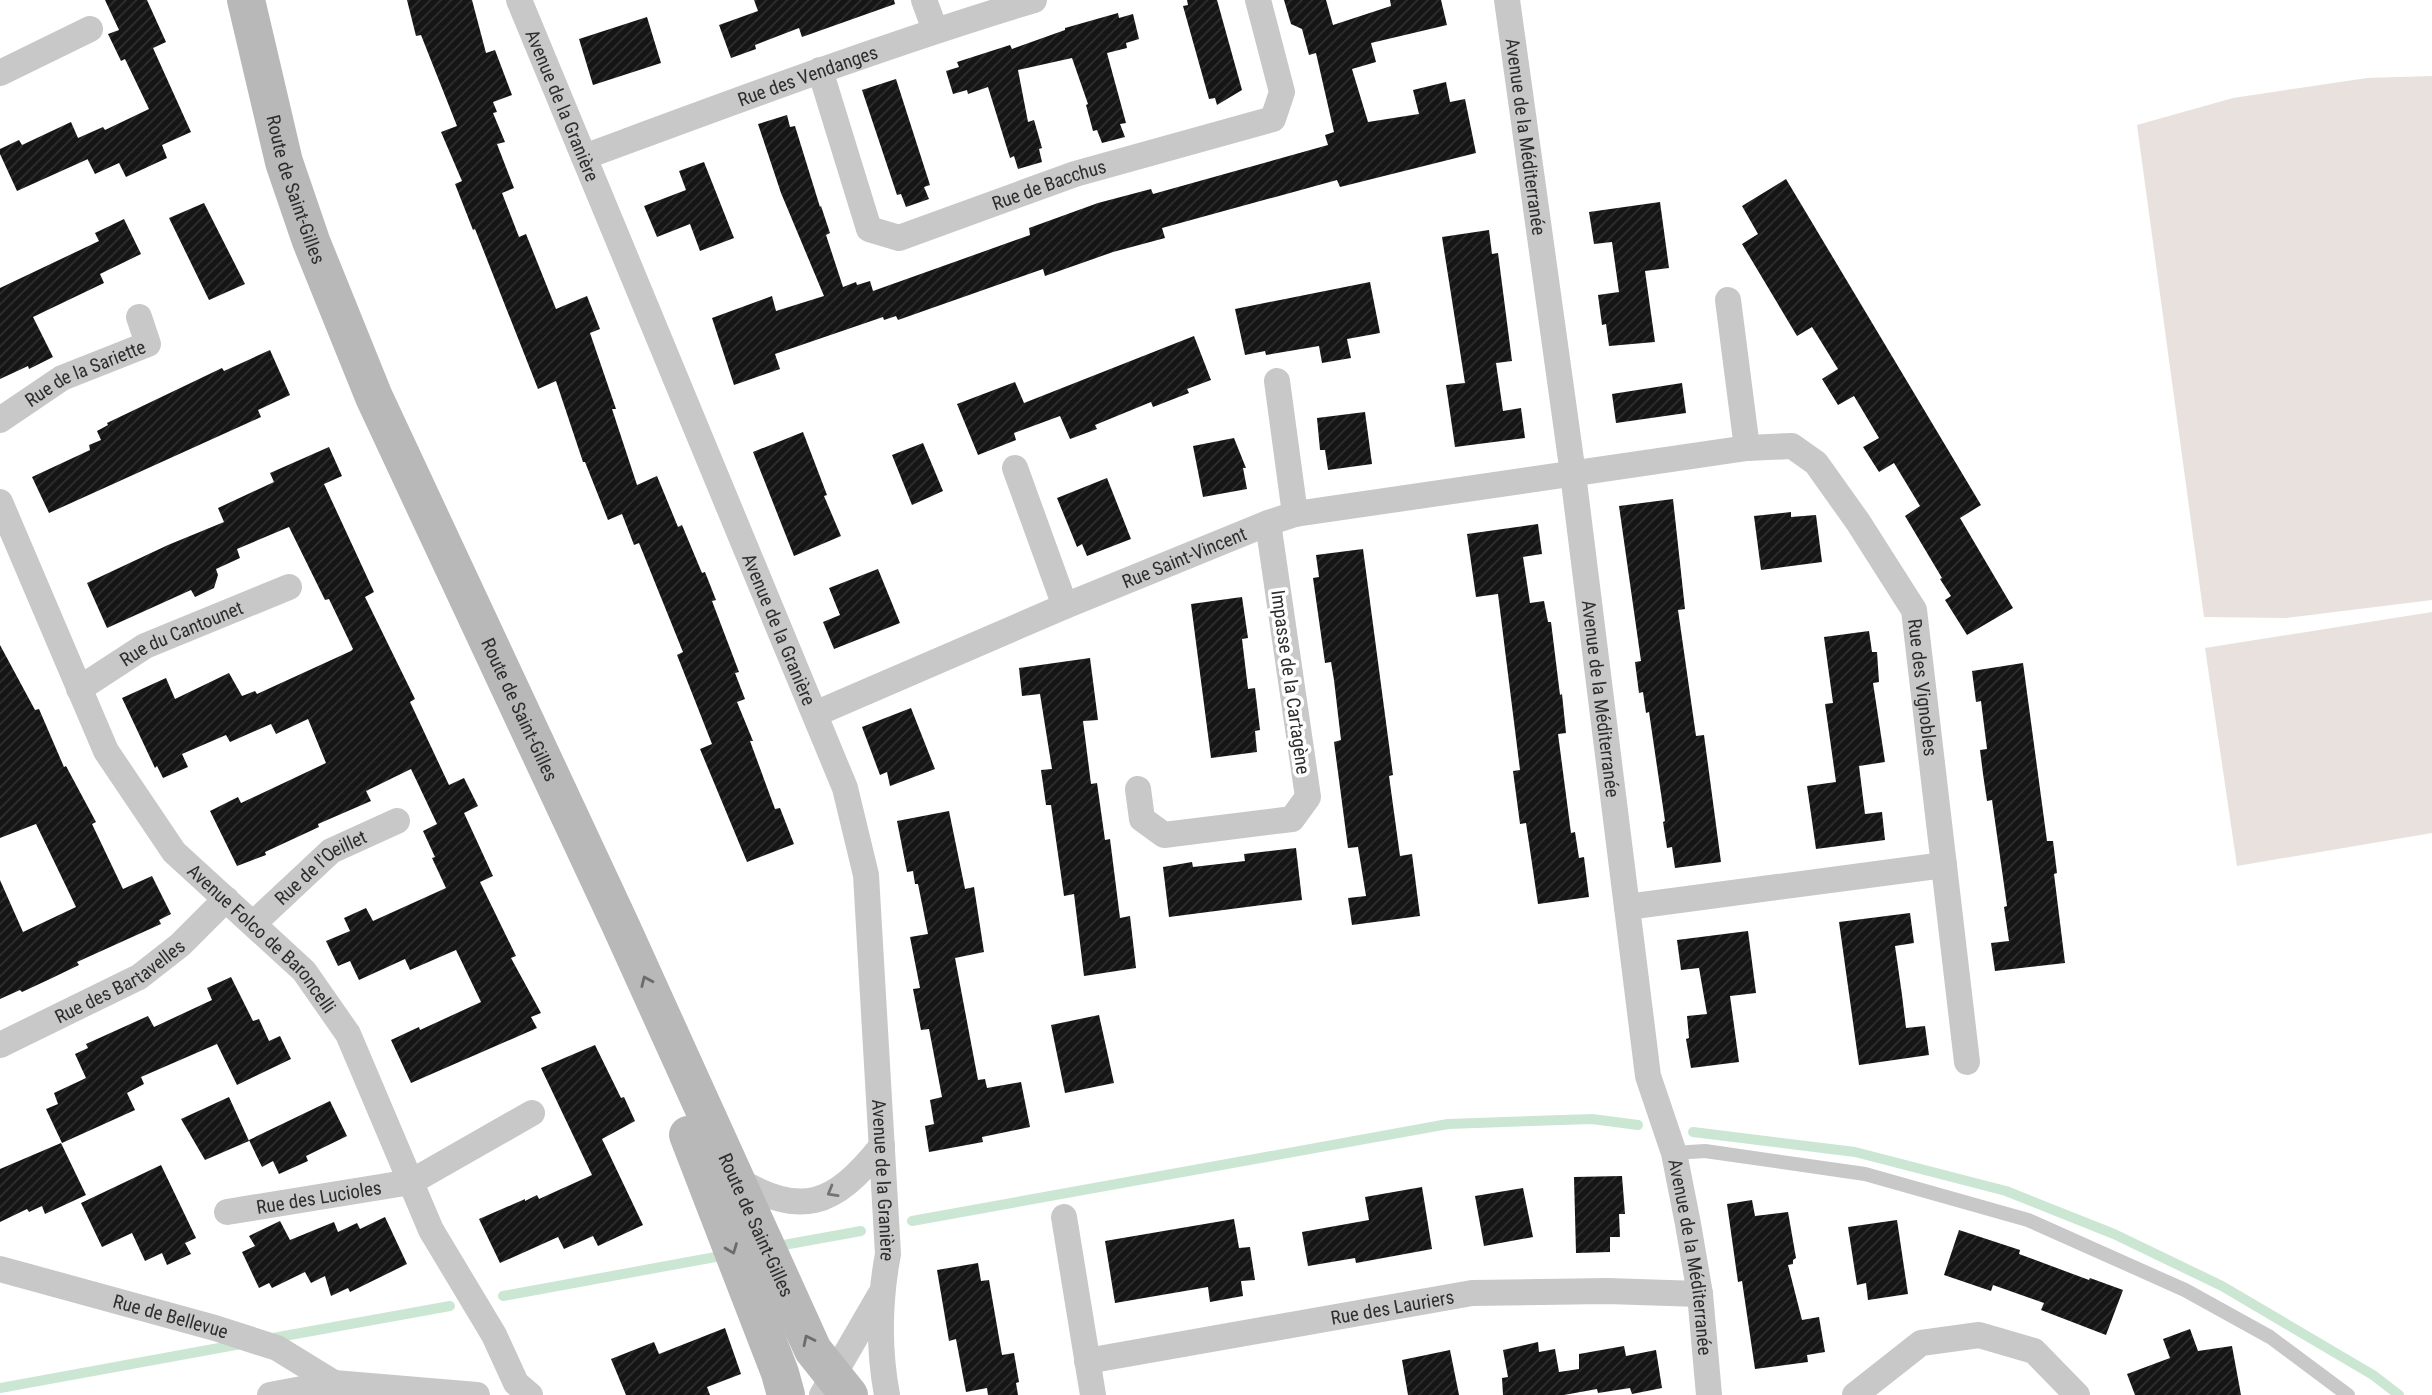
<svg xmlns="http://www.w3.org/2000/svg" width="2432" height="1395" font-family="'Roboto Condensed',sans-serif">
<style>
.grass{fill:#e9e1dd}
.lines{fill:none;stroke-linecap:round;stroke-linejoin:round}
.stream{stroke:#cbe7d3;stroke-width:10}
.building{fill:url(#building-hatch)}
.service{stroke:#c8c8c8;stroke-width:14}
.minor{stroke:#c8c8c8;stroke-width:26}
.secondary{stroke:#b8b8b8;stroke-width:38}
.oneway{stroke:#6c6c6c}
.oneway2{stroke:#737373}
.labels{text-anchor:middle;stroke-width:7;stroke-linejoin:round;paint-order:stroke}
.street-label{font-size:19px;fill:#2e2e2e;stroke:#fff}
</style>
<defs>
<pattern id="building-hatch" width="6" height="6" patternUnits="userSpaceOnUse" patternTransform="scale(1.75)"><rect width="6" height="6" fill="#151515"/><path d="M-1 1l2-2M0 6l6-6M5 7l2-2" fill="none" stroke="#2f2f2f"/></pattern>
</defs>
<rect width="100%" height="100%" fill="#fff"/>
<path class="grass" d="M2432,76v524l-146,18 -82,-1 -67,-492 96,-27 134,-20z
M2432,612v221l-195,33 -32,-218z"/>
<g class="lines">
<path class="stream" d="M1693,1132l162,20 151,39 108,43 108,52 151,89 26,20
M912,1221l536,-97 144,-5 46,6
M778,1246l83,-15
M503,1296l218,-40
M273,1338l177,-32
M0,1388l241,-44"/>
</g>
<path class="building" d="M105,0h42l19,42 -13,6 38,84 -29,13 5,13 -41,19 -7,-14 -24,11 -12,-24 5,9 -71,32 -17,-37v-5l19,-9 3,5 49,-23 7,16 25,-11 2,3 44,-21 -24,-50 -4,2 -13,-27 11,-4z
M407,0h65l14,53 9,-3 17,45 -19,7 4,10 -4,1 12,29 -8,2 17,44 -12,5 17,44 7,-3 30,75 31,-13 13,33 -10,4 26,76h-4l25,76 20,-9 21,51 4,-2 20,48 3,-1 11,28 -4,1 27,71 -4,1 10,26 -8,3 16,39h-3l25,68 5,-1 14,36 -47,18 -47,-113 12,-5 -35,-89 6,-3 -44,-109 -5,2 -12,-31 -14,6 -23,-58h-2l-27,-81 -18,8 -63,-160 -2,1 -18,-46 7,-3 -21,-49 16,-6 -36,-91 -5,1z
M754,0h140l1,4 -93,33 -3,-9 -44,17 1,4 -25,9 -12,-33 39,-14z
M1187,0h30l25,90 -25,15 -2,-7 -6,1 -26,-93 5,-1z
M1284,0h42l7,25 58,-19 -1,-6h51l6,25 -76,18 5,19 -24,7 16,53 51,-8 -6,-24 33,-8 4,20 15,-3 11,54 -136,34 -3,-7 -175,48 3,10 -52,14 -68,24 -2,-7 -145,51 -2,-4 -12,4 -1,-3 -108,37 5,15 -46,16 -22,-67 60,-22 4,15 48,-15 -43,-103 -23,-69 29,-9 3,12 5,-1 25,81 1,-1 9,27 -4,2 17,52 13,-5 1,3 13,-4 3,10 157,-56 -1,-7 69,-25 53,-14 2,5 175,-49 -3,-10 9,-3 -18,-79 -7,2 -7,-26 -11,-5z
M1118,13l1,5 14,-4 6,25 -13,4 1,5 -20,5 19,70 -6,1 5,13 -23,6 -5,-13 -4,1 -7,-26 2,-1 -16,-46 -54,12 10,52 6,-2 8,28 -3,1 3,13 -24,7 -4,-13 -4,2 -22,-71 -20,7 -1,-4 -14,4 -7,-23 13,-4 -2,-5 53,-17 2,4 53,-19v-2z
M647,17l14,46 -68,22 -14,-46z
M896,79l34,106 -6,2 5,12 -23,8 -5,-13 -4,1 -35,-105z
M704,162l30,76 -34,13 -10,-27 -33,13 -13,-31 42,-16 -7,-19z
M1786,179l195,326 -21,13 53,90 -46,27 -22,-35 6,-4 -11,-17 2,-1 -37,-62 15,-10 -26,-43 -15,9 -16,-25 16,-9 -25,-42 -16,9 -16,-26 16,-10 -26,-42 -15,9 -55,-92 16,-10 -16,-28z
M1660,202l9,66 -24,3 10,71 -46,4 -3,-22 -4,1 -4,-30 21,-3 -7,-50 -18,2 -5,-32z
M204,203l41,81 -36,16 -40,-82z
M124,219l17,35 -41,20 4,9 -71,34 20,40 -24,12 -1,-3 -28,13v-91l99,-47 -4,-8z
M1489,230l3,24 6,-1 14,108 -16,2 7,48 18,-3 4,30 -70,9 -9,-62 19,-2 -23,-146z
M1370,282l10,51 -33,6 4,19 -29,5 -3,-17 -53,9 -1,-4 -20,4 -10,-46z
M1194,336l17,44 -24,9 2,4 -36,14 -2,-5 -56,23 2,4 -27,10 -10,-23 -46,17 2,7 -38,15 -21,-51 58,-22 9,21z
M270,350l20,45 -32,15 3,7 -212,96 -17,-36 58,-27 -1,-5 12,-5 -4,-9 11,-6 -1,-2 115,-55 2,3z
M1682,383l4,30 -70,10 -4,-29z
M1365,412l7,52 -44,6 -3,-20h-5l-3,-32z
M803,432l24,63 -3,1 17,40 -47,20 -41,-104z
M1234,438l12,30h-3l4,21 -44,8 -10,-51z
M923,443l20,48 -31,14 -20,-50z
M329,447l13,29 -18,8 50,108 -9,5 50,102 -5,3 39,83 15,-7 14,28 -14,7 29,63 -13,6 36,74 -5,2 30,55 -10,4 6,11 -126,55 -20,-43 28,-13 1,3 61,-28 -25,-52 -46,20 -5,-11 -46,21 -9,-19 -12,5 -12,-25 24,-10 -6,-13 22,-10 7,13 73,-33 -14,-30 3,-1 -12,-26 14,-7 -26,-55 -45,22 5,10 -53,23 1,3 -54,25 1,3 -29,11 -27,-55 28,-14 3,6 85,-40 -18,-44 -32,15 -5,-10 -41,18 -4,-7 -44,19 6,13 -25,11 -6,-12 -2,2 -33,-70 44,-20 9,21 54,-26 13,23 13,-5 2,3 94,-43 2,-2 -24,-50 -4,1 -36,-73 -52,22 3,9 -24,11 2,6 -4,13 -19,9 -4,-7 -84,38 -20,-45 81,-38 56,-23 -6,-14 56,-26 -4,-9z
M1107,478l24,61 -44,17 -5,-12 -5,3 -20,-49z
M1673,499l12,110 -7,1 18,126 8,-1 17,127 -46,6 -3,-21 -5,1 -4,-26 2,-1 -16,-109 -3,1 -3,-21 -4,1 -4,-31 6,-1 -22,-155z
M1791,512v5l25,-2 6,47 -61,8 -7,-54z
M1538,524l4,30 -19,3 7,46 14,-2 4,21h3l9,73 2,-1 4,39 -8,1 13,99 4,-1 4,26 5,-1 5,40 -51,7 -12,-81 -6,1 -7,-53 7,-1 -22,-176 -22,3 -9,-63z
M1363,549l30,226 -4,1 11,80 12,-2 8,62 -68,9 -4,-27 18,-2 -8,-49 -10,1 -14,-106 7,-2 -7,-60 -3,-18 -6,1 -12,-85 6,-1 -3,-22z
M878,569l22,54 -66,26 -11,-27 17,-7 -11,-27z
M1242,597l6,41 -6,1 6,50 7,-1 5,42 -5,1 2,21 -46,6 -20,-154z
M1869,631l3,21h5l2,30 -6,1 12,79 -26,4 6,48 17,-2 3,28 -69,9 -9,-63 29,-4 -11,-78 8,-1 -9,-66z
M0,645l35,65 4,-1 25,58 2,-1 30,56 -4,2 31,65 29,-13 19,38 -12,6 2,4 -84,38 2,3 -29,14 -28,13 -2,-2 -20,9v-119l23,52 53,-25 -40,-83 -36,14z
M1090,658l8,62 -15,1 8,63 6,-1 8,57 5,-1 10,79 10,-2 6,52 -52,8 -10,-82 -10,2 -13,-91h-5l-5,-35 11,-1 -12,-75 -18,2 -3,-28z
M2023,663l24,178h6l4,32 -3,1 11,89 -70,8 -4,-28 18,-2 -5,-34 3,-1 -15,-106 -5,1 -4,-27 -3,-24 7,-1 -6,-48 -5,1 -4,-31z
M911,708l24,61 -45,17 -3,-14 -7,3 -18,-48z
M949,811l16,78 9,-2 10,65 -29,6 23,122 7,-1 2,9 34,-6 9,45 -48,10 1,5 -54,10 -4,-26 9,-2 -4,-24 12,-3 -13,-68 -8,1 -8,-41 7,-1 -10,-51 18,-3 -10,-50h-3l-2,-13 -6,1 -10,-51z
M1296,848l6,52 -133,17 -6,-50 29,-5 1,5 52,-6 -1,-7z
M1910,913l4,30 -19,3 7,49 4,33 19,-2 4,29 -70,10 -20,-143z
M1748,931l8,62 -26,3 9,66 -48,6 -5,-29 3,-1 -2,-22 20,-2 -8,-46 -18,2 -4,-30z
M231,977l22,44 6,-2 10,22 11,-5 11,23 -54,26 -20,-41 -76,33 3,7 -17,9 8,17 -73,33 -16,-34 12,-5 -4,-11 32,-15 -11,-24 13,-6 -2,-4 62,-28 6,11 58,-27 -5,-12z
M1099,1015l15,68 -49,10 -14,-68z
M595,1045l26,53 3,-1 11,24 -33,18 41,86 -45,21 -5,-10 -29,13 -6,-12 -58,26 -21,-44 46,-20v2l12,-6 2,4 53,-24 -51,-107z
M229,1097l20,44 -44,19 -24,-41z
M330,1101l17,35 -41,20 2,5 -29,13 -6,-13 -11,6 -13,-27z
M61,1143l25,52 -41,19 -3,-8 -13,6 -2,-3 -27,13v-53z
M161,1165l35,73 -11,5 6,11 -24,11 -5,-12 -17,8 -13,-28 -30,14 -21,-44z
M1622,1176l3,38h-6l1,23h-10v15l-34,1 -2,-76z
M1422,1187l10,62 -76,14 -1,-5 -47,8 -6,-34 67,-12 -4,-23z
M1523,1188l10,49 -49,9 -9,-50z
M1752,1200l3,16 33,-4 8,46 -3,2v4l-5,1 14,55 17,-3 6,35 -18,3 1,7 -53,7 -13,-88 -4,1 -11,-78z
M385,1217l22,47 -57,28 -2,-4 -17,8 -6,-20 -14,7 -6,-11 -33,16 -3,-5 -10,5 -17,-36 13,-6 -6,-10 31,-15 10,19 44,-18 4,10 19,-9 3,6z
M1234,1219l5,29 11,-1 5,33 -14,1 2,15 -33,6 -2,-15 -93,16 -10,-62z
M1897,1220l11,74 -40,6 -2,-17 -9,2 -9,-58z
M1959,1230l61,20 -1,4 70,26 1,-2 33,12 -17,45 -65,-25 3,-7 -51,-18 -2,6 -47,-16z
M978,1263l3,18 8,-1 13,75 12,-2 5,29 -3,1 2,12h-30l-1,-7 -21,4 -10,-53 -7,2 -12,-71z
M725,1328l16,46 -34,13 3,8h-84l-15,-36 43,-17 5,12z
M2190,1329l8,22 34,-5 9,49h-106l-8,-21 43,-16 -7,-19z
M1538,1342l1,10 16,-3 4,23 20,-3v-15l45,-8 2,10 30,-6 6,38 -30,6 -2,-6 -32,5 -1,-4 -33,6h-61l-1,-17 6,-1 -5,-27z
M1450,1350l9,45h-51l-6,-35z"/>
<g class="lines">
<path class="service" d="M1674,1153l31,-2 160,23 163,46 157,70 85,47 78,58"/>
<g class="minor">
<path id="s1" d="M519,0l326,788 21,87 22,379c-9,48 -10,93 -1,141"/>
<path d="M924,0l11,30"/>
<path id="s2" d="M1507,0l66,474 75,602 26,77 14,71 12,70 9,101"/>
<path id="s3" d="M820,70l49,159 30,9 176,-64 198,-55 9,-27 -24,-92"/>
<path d="M0,73l90,-44"/>
<path id="s4" d="M584,157c149,-55 298,-111 450,-157"/>
<path d="M1728,300l19,148"/>
<path d="M1277,381l18,133"/>
<path id="s5" d="M0,420l62,-42 86,-34 -9,-27"/>
<path d="M1015,468l50,138"/>
<path id="s6" d="M0,502l106,249 68,101 130,119 44,63 83,196 63,105 22,48 14,12"/>
<path id="s7" d="M79,689l66,-43 144,-59"/>
<path id="s8" d="M815,714l250,-108 203,-83 27,-9 452,-66 45,-2 24,17 42,59 56,88 53,452"/>
<path d="M1138,789l4,30 22,16 128,-16 16,-22 -40,-274"/>
<path d="M1627,907l317,-42"/>
<path id="s9" d="M253,924l78,-73 66,-30"/>
<path id="s10" d="M0,1045l139,-68 41,-32 46,-46"/>
<path d="M734,1178c68,40 99,29 148,-32"/>
<path id="s11" d="M227,1212l184,-30 121,-69"/>
<path d="M1064,1217l29,178"/>
<path id="s12" d="M0,1269l215,59 62,20 57,35"/>
<path id="s13" d="M1087,1361l385,-68 135,-2 93,3"/>
<path d="M270,1395l64,-12 143,12"/>
<path d="M822,1395l58,-100"/>
<path d="M1855,1395l66,-52 58,-8 55,16 43,44"/>
</g>
<g class="secondary">
<path id="s14" d="M246,0l38,162 27,79 63,156 246,527 193,426 36,45"/>
<path d="M688,1135l92,238 6,22"/>
</g>
</g>
<defs><path id="oneway-chevron" d="M-2-3.5L2.5 0L-2 3.5" fill="none" stroke-width="1.6" stroke-linecap="round" stroke-linejoin="round" transform="scale(1.75)"/></defs>
<g class="oneway">
<use href="#oneway-chevron" transform="translate(646 981) rotate(-114)"/>
<use href="#oneway-chevron" transform="translate(732 1249) rotate(69)"/>
<use href="#oneway-chevron" transform="translate(808 1340) rotate(-116)"/>
</g>
<use class="oneway2" href="#oneway-chevron" transform="translate(832 1192) rotate(150)"/>
<g class="labels">
<g class="street-label">
<text dy="7" stroke="none"><textPath href="#s4" startOffset="238">Rue des Vendanges</textPath></text>
<text dy="7" stroke="none"><textPath href="#s1" startOffset="114">Avenue de la Granière</textPath></text>
<text dy="7" stroke="none"><textPath href="#s2" startOffset="138">Avenue de la Méditerranée</textPath></text>
<text dy="7" stroke="none"><textPath href="#s3" startOffset="357">Rue de Bacchus</textPath></text>
<text dy="7" stroke="none"><textPath href="#s14" startOffset="196">Route de Saint-Gilles</textPath></text>
<text dy="7" stroke="none"><textPath href="#s5" startOffset="98">Rue de la Sariette</textPath></text>
<text dy="7" stroke="none"><textPath href="#s8" startOffset="401">Rue Saint-Vincent</textPath></text>
<text dy="7" stroke="none"><textPath href="#s1" startOffset="681">Avenue de la Granière</textPath></text>
<text dy="7" stroke="none"><textPath href="#s7" startOffset="117">Rue du Cantounet</textPath></text>
<text transform="translate(1291 682) rotate(82)" y="7">Impasse de la Cartagène</text>
<text dy="7" stroke="none"><textPath href="#s8" startOffset="1306">Rue des Vignobles</textPath></text>
<text dy="7" stroke="none"><textPath href="#s2" startOffset="705">Avenue de la Méditerranée</textPath></text>
<text dy="7" stroke="none"><textPath href="#s14" startOffset="763">Route de Saint-Gilles</textPath></text>
<text dy="7" stroke="none"><textPath href="#s9" startOffset="89">Rue de l'Oeillet</textPath></text>
<text dy="7" stroke="none"><textPath href="#s6" startOffset="516">Avenue Folco de Baroncelli</textPath></text>
<text dy="7" stroke="none"><textPath href="#s10" startOffset="136">Rue des Bartavelles</textPath></text>
<text dy="7" stroke="none"><textPath href="#s1" startOffset="1248">Avenue de la Granière</textPath></text>
<text dy="7" stroke="none"><textPath href="#s11" startOffset="93">Rue des Lucioles</textPath></text>
<text dy="7" stroke="none"><textPath href="#s14" startOffset="1330">Route de Saint-Gilles</textPath></text>
<text dy="7" stroke="none"><textPath href="#s2" startOffset="1272">Avenue de la Méditerranée</textPath></text>
<text dy="7" stroke="none"><textPath href="#s13" startOffset="310">Rue des Lauriers</textPath></text>
<text dy="7" stroke="none"><textPath href="#s12" startOffset="177">Rue de Bellevue</textPath></text>
</g>
</g>
</svg>
